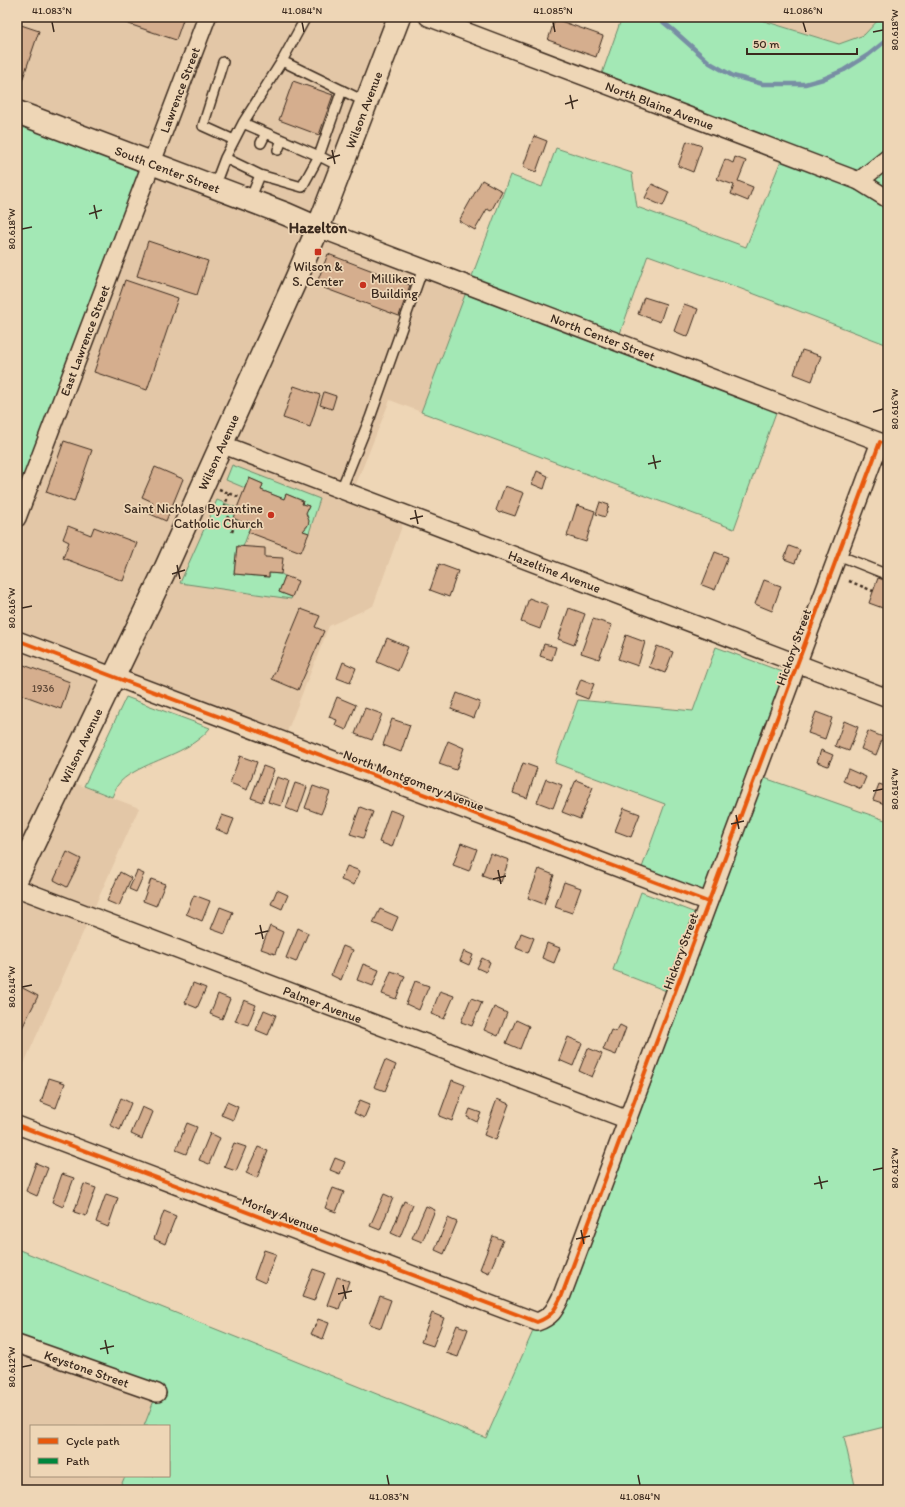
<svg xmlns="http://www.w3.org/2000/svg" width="905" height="1507" font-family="Itim,sans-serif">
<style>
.built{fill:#e3c7a7}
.green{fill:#a3e8b5;stroke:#6f896a}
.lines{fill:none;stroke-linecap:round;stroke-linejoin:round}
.stream{stroke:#788ea4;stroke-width:4.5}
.building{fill:#d5ae8e;stroke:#3b2a1e}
.lane-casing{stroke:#3b2a1e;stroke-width:12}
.street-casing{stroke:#3b2a1e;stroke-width:20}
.secondary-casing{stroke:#3b2a1e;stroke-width:25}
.path{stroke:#3b2a1e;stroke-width:2.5;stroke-dasharray:3 3;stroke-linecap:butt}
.lane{stroke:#eed6b6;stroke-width:9}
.street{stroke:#eed6b6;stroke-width:17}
.secondary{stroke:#eed6b6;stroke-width:22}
.quiet{stroke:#00873e;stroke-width:3;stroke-dasharray:6 3;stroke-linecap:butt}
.cycleway-casing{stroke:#eed6b6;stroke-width:6}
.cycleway{stroke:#e8590c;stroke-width:4}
.ticks{fill:none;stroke:#3b2a1e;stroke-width:1.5}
.poi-dot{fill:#c8321e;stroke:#eed6b6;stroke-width:1.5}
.labels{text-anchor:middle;stroke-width:3.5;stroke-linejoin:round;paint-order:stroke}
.number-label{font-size:11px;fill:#624b3a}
.street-label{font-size:13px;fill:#3b2a1e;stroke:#eed6b6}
.poi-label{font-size:13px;fill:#3b2a1e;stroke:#eed6b6}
.quarter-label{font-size:15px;font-weight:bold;fill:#3b2a1e;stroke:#eed6b6}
.neatline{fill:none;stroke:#3b2a1e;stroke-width:1.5}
.ticks-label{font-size:10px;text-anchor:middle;fill:#3b2a1e}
</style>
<rect width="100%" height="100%" fill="#eed6b6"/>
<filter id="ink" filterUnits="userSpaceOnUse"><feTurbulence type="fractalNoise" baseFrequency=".025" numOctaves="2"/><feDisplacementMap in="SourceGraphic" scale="8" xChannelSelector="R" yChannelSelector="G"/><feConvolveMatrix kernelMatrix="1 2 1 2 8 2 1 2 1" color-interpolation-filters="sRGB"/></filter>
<g filter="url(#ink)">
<path class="built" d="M17,17h382l-81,211 151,58 -48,126 -31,-12 -38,94 54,21 -33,91 -44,20 -46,116 -170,-65 -49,102 75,29 -122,271z
M751,17h130l-17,18 -25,9z
M17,1344l140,49 -13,33h-113v50h94l-6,14h-102z"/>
<path class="green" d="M622,17h129l88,27 25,-9 17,-18h7v328l-157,-60 -83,-30 -31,87 162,62 -45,125 -313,-117 89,-237 32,12 14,-39 76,25 5,34 109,40 38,-94 -185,-71z
M17,112l135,52 -135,354z
M232,465l88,34 -11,34 -6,-2c9,-7 3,-10 3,-18 0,-2 2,-4 3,-7l-7,-2 1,-3 -17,-7 -2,5 -23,-9 2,-6 -14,-6 -4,10 -19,-8z
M217,500l20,8 -3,11 12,4 1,-2 5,2 -9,24 -6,-1 -3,28 35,3v-4l12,1 4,2 -6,16 13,5 -1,2 -111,-16z
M716,647l72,27 -32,101 132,46v605l-44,11 12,53h-737l6,-14h44v-50h-25l13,-33 -140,-49v-95l469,189 51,-116 11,-4 160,-415 -69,-27 26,-72 -110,-41 23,-63 115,11z
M126,697l84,31c-18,23 -52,30 -76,44 -6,3 -13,8 -17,14 -2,3 -3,7 -5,11l-28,-11z
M641,892l57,22 -29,78 -56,-22z"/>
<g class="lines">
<path class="stream" d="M657,17l16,13 37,33 23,13 30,8h42l18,-5 21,-9 24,-15 20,-16"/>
</g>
<path class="building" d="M108,17h76l-8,23z
M555,19l48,17 -7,21 -48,-17z
M21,25l18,6 -17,50 -5,-2v-43z
M293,81l40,14 -14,40 -40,-15z
M534,136l13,5 -11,31 -13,-5z
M687,141l15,5 -9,26 -15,-6z
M735,157l11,4 -8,20 15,6 -5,14 -17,-7 3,-9 -17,-6 8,-20 8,4z
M482,180l20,11 -11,20 -4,-2 -12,21 -16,-9z
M652,184l17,8 -6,14 -18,-8z
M148,241l60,20 -11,34 -60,-19z
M328,254l82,31 -11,31 -83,-31z
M125,280l53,18 -31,92 -53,-18z
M644,297l22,7 -6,18 -22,-8z
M684,304l14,5 -10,28 -14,-6z
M802,350l19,6 -9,25 -18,-7z
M294,386l26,9 -10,32 -27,-9z
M324,392l12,4 -4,13 -12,-4z
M64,441l28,9 -18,52 -28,-10z
M155,467l28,12 -17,42 -18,-8 5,-11 -11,-5z
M537,471l11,5 -4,13 -12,-5z
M249,478l14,6 -2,6 23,9 2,-5 17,7 -1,3 7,2 -3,7 3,8 -1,4 -5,6 6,2 -8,19 -53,-20 4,-9 -5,-2 -1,3 -13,-6z
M505,486l19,7 -9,23 -12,-4 -4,1 -3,-3z
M600,502l9,3 -4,12 -9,-3z
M577,505l18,6 -9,31 -19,-6z
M68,526l23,9 3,-8 43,16 -14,38 -60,-23 6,-16 -6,-3z
M237,546l28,2v9l18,1 -2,16 -12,-1v4l-35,-3z
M789,546l11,4 -5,13 -11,-4z
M715,552l13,5 -13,33 -13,-5z
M439,564l19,7 -9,26 -19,-7z
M285,576l13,5 -6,16 -13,-5z
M878,578l10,3v29l-19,-7z
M764,580l17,6 -9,25 -17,-7z
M529,598l19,7 -8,24 -19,-7z
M569,608l16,6 -11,31 -16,-6z
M301,609l19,7 -5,11 9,4 -26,59 -26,-11z
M593,619l19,6 -13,34 -18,-6z
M626,635l19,7 -7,24 -20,-7z
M387,638l21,9 -10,24 -21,-9z
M544,644l12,3 -4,13 -12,-4z
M657,646l16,6 -8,21 -16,-6z
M343,662l13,6 -6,15 -13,-5z
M21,664l49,18 -9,27 -44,-16v-18z
M581,679l13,5 -6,15 -13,-5z
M457,693l23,9 -6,16 -23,-9z
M337,697l19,8 -10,25 -11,-5 2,-5 -8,-3z
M365,708l17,6 -10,26 -17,-6z
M816,712l16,6 -7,21 -17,-6z
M392,719l18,6 -9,27 -18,-7z
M844,721l14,6 -9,24 -14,-5z
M868,731l15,6 -7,18 -15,-6z
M448,741l16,7 -8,22 -17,-6z
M821,750l12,5 -5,11 -11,-4z
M240,756l17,6 -10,28 -17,-7z
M523,763l14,5 -10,30 -14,-5z
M263,766l11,4 -12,32 -11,-4z
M848,769l18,8 -5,12 -18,-8z
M277,777l12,4 -8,25 -13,-4z
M546,779l16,6 -9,23 -16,-6z
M576,780l17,7 -13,32 -18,-7z
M295,783l12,4 -9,26 -12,-5z
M879,784l9,3v18l-15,-5z
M313,786l17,6 -9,22 -16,-6z
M360,807l13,5 -10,26 -13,-4z
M624,808l16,6 -9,23 -16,-6z
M390,810l13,5 -11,32 -13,-5z
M222,815l12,4 -6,15 -12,-5z
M461,843l16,6 -8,22 -16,-6z
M67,852l14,7 -14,28 -13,-7z
M490,853l19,7 -8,22 -19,-7z
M347,866l13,5 -6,14 -13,-5z
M539,869l15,6 -10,29 -16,-6z
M137,871l7,3 -8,18 -7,-3z
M120,872l11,6 -12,28 -12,-5z
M151,879l14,5 -9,22 -13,-5z
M564,882l17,6 -9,25 -17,-6z
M277,890l11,5 -6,14 -11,-5z
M194,895l16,6 -8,20 -16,-7z
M220,907l13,5 -8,22 -14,-5z
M380,909l18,8 -6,14 -19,-8z
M270,926l13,6 -8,22 -14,-5z
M298,928l10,5 -12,29 -10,-4z
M521,933l13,5 -6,15 -12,-5z
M547,943l13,5 -6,15 -12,-5z
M343,946l10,4 -12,30 -10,-5z
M464,951l9,4 -4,10 -9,-4z
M482,958l8,4 -4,10 -9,-4z
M363,964l16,6 -6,16 -16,-6z
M391,971l14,5 -9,23 -14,-5z
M415,981l14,5 -10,24 -13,-6z
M193,983l13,5 -9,20 -12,-5z
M17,985l21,11 -16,32 -5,-2z
M440,991l14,5 -10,23 -13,-5z
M218,994l12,5 -8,20 -12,-5z
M471,998l11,4 -10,24 -11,-4z
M244,1000l12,5 -8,20 -13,-4z
M494,1007l13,6 -9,23 -14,-6z
M264,1010l12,5 -8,20 -12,-5z
M516,1020l13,6 -9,23 -14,-6z
M620,1025l6,3 -10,27 -13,-5 8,-20 5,2z
M568,1037l14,6 -9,23 -14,-6z
M588,1048l14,6 -10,23 -13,-6z
M385,1060l11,5 -11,26 -11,-4z
M49,1078l16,5 -9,25 -15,-6z
M452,1080l13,5 -13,36 -13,-5z
M121,1098l10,5 -11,27 -10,-5z
M497,1099l12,5 -13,36 -12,-5z
M360,1100l10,4 -6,14 -10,-5z
M227,1102l11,5 -5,13 -12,-5z
M142,1107l11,5 -11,27 -11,-5z
M470,1109l11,4 -4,9 -10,-5z
M187,1123l10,4 -11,27 -10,-4z
M210,1133l10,5 -11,26 -10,-4z
M234,1143l12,4 -10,24 -12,-4z
M258,1147l10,4 -11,27 -11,-5z
M335,1158l10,4 -5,12 -10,-4z
M36,1163l12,5 -11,28 -11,-5z
M62,1174l12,4 -11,29 -11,-5z
M84,1184l12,4 -10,28 -12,-4z
M333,1188l11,4 -8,20 -11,-4z
M106,1194l12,4 -10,29 -12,-5z
M384,1194l9,4 -13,32 -10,-4z
M404,1201l9,4 -13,32 -9,-4z
M426,1206l9,4 -13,32 -10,-4z
M164,1211l12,5 -11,28 -11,-5z
M448,1218l9,4 -13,32 -9,-4z
M493,1236l10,4 -14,33 -9,-4z
M264,1250l12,4 -11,29 -11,-5z
M313,1269l12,4 -11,28 -12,-4z
M337,1277l12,4 -10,28 -12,-4z
M380,1296l11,4 -10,28 -12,-4z
M432,1313l12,5 -11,28 -12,-4z
M318,1319l11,4 -6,16 -12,-5z
M457,1325l11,4 -10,28 -12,-4z"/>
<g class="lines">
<g class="lane-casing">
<path id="lane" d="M282,61l84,41
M223,62l-20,64 31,14
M243,123l39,-62 24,-44
M261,143l5,-10
M278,150l4,-10
M225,158l35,17 -10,25
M260,175l42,12 17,-31 22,11
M214,187l11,-29 18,-35 76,33 23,-66
M341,490l29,-72 53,-150
M838,555l50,20"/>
</g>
<g class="street-casing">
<g id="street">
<path id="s1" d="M428,17l431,164 29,18"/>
<path d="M859,181l29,-23"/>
<path id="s2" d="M318,228l570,217"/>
<path id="s3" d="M221,444l667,254"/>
<path id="s4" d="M17,518l190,-501"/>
<path d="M17,640l691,262"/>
<path id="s5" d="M17,888l611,232"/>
<path d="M17,1125l520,197c16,-6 18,-13 25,-27l318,-853"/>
<path id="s6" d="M17,1344l140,49"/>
</g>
</g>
<g class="secondary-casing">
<g id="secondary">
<path id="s7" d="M17,112l269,102 32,14"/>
<path id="s8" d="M17,878l146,-304 134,-297 21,-49 81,-211"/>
</g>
</g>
<path class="path" d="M219,489l22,9
M229,493c-3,10 -7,17 0,26l7,2v-1
M232,532l4,-11
M849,581l24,10"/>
<use href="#lane" class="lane"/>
<use href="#street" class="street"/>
<use href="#secondary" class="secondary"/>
<path class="quiet" d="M17,925l1,-2"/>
<g class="cycleway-casing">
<path id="cycleway" d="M17,640l691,262
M17,1125l520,197c16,-6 18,-13 25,-27l318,-853"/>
</g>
<use href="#cycleway" class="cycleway"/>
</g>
</g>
<path class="ticks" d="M52,22l2,10M302,22l2,10M553,22l2,10M803,22l3,10M873,32l10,-2M570,95l3,14M565,104l13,-4M332,150l3,14M327,159l13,-4M94,205l3,14M89,214l13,-4M22,229l10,-2M873,412l10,-3M653,455l3,14M648,464l13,-3M415,510l3,14M410,519l13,-3M177,565l3,14M172,574l13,-4M22,608l10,-2M873,791l10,-2M736,815l3,14M731,824l13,-3M498,870l3,14M493,879l13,-3M260,925l3,14M255,934l13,-3M22,987l10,-2M873,1170l10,-2M819,1176l3,13M814,1184l14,-3M581,1230l3,14M576,1239l14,-3M343,1285l3,14M338,1294l14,-3M105,1340l3,14M100,1349l14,-3M22,1367l10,-2M387,1475l2,10M638,1475l2,10"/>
<g class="poi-dot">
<rect x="314" y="248" width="8" height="8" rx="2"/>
<circle cx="363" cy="285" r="4"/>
<circle cx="271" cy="515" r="4"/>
</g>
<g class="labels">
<g class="number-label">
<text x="43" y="692">1936</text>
</g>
<g class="street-label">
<text dy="5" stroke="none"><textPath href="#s4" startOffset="458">Lawrence Street</textPath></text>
<text dy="5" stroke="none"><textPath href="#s1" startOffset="248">North Blaine Avenue</textPath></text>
<text dy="5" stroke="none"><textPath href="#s8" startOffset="843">Wilson Avenue</textPath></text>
<text dy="5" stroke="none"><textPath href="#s7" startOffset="161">South Center Street</textPath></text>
<text dy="5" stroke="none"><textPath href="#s2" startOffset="305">North Center Street</textPath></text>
<text dy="5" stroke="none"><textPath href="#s4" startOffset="190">East Lawrence Street</textPath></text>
<text dy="5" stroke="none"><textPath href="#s8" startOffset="471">Wilson Avenue</textPath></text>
<text dy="5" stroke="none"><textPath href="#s3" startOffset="357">Hazeltine Avenue</textPath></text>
<text transform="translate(793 647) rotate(-70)" y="5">Hickory Street</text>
<text dy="5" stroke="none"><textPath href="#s8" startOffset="147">Wilson Avenue</textPath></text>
<text transform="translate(414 780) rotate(21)" y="5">North Montgomery Avenue</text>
<text transform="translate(680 951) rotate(-70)" y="5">Hickory Street</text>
<text dy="5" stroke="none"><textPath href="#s5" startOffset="327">Palmer Avenue</textPath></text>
<text transform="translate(281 1214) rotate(21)" y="5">Morley Avenue</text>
<text dy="5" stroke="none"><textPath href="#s6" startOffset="74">Keystone Street</textPath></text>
</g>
<g class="poi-label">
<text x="318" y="271">Wilson &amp;<tspan x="318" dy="15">S. Center</tspan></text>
<text x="371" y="283" text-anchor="start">Milliken<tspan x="371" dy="15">Building</tspan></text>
<text x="263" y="513" text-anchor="end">Saint Nicholas Byzantine<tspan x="263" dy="15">Catholic Church</tspan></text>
</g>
<g class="quarter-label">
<text x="318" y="233">Hazelton</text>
</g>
</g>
<rect width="905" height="1507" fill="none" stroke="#eed6b6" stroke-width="44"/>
<rect x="30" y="1425" width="140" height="52" fill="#eed6b6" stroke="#a69179"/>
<rect x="38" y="1438" width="20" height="6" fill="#e8590c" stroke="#a69179"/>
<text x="66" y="1445" font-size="12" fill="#3b2a1e">Cycle path</text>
<rect x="38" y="1458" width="20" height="6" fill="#00873e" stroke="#a69179"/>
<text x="66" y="1465" font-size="12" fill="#3b2a1e">Path</text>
<path d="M747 48v6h110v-6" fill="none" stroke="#3b2a1e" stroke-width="2"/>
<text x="753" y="48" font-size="12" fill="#3b2a1e" stroke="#eed6b6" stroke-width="3" paint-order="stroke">50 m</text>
<rect x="22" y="22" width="861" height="1463" class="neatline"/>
<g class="ticks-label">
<text x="52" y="14">41.083°N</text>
<text x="302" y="14">41.084°N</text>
<text x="553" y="14">41.085°N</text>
<text x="803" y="14">41.086°N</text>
<text transform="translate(894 30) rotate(-90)" y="4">80.618°W</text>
<text transform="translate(11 229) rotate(-90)" y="4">80.618°W</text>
<text transform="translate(894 409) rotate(-90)" y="4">80.616°W</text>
<text transform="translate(11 608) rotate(-90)" y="4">80.616°W</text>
<text transform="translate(894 789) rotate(-90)" y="4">80.614°W</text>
<text transform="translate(11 987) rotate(-90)" y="4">80.614°W</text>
<text transform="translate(894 1168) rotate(-90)" y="4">80.612°W</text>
<text transform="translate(11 1367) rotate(-90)" y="4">80.612°W</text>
<text x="389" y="1500">41.083°N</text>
<text x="640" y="1500">41.084°N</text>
</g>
</svg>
